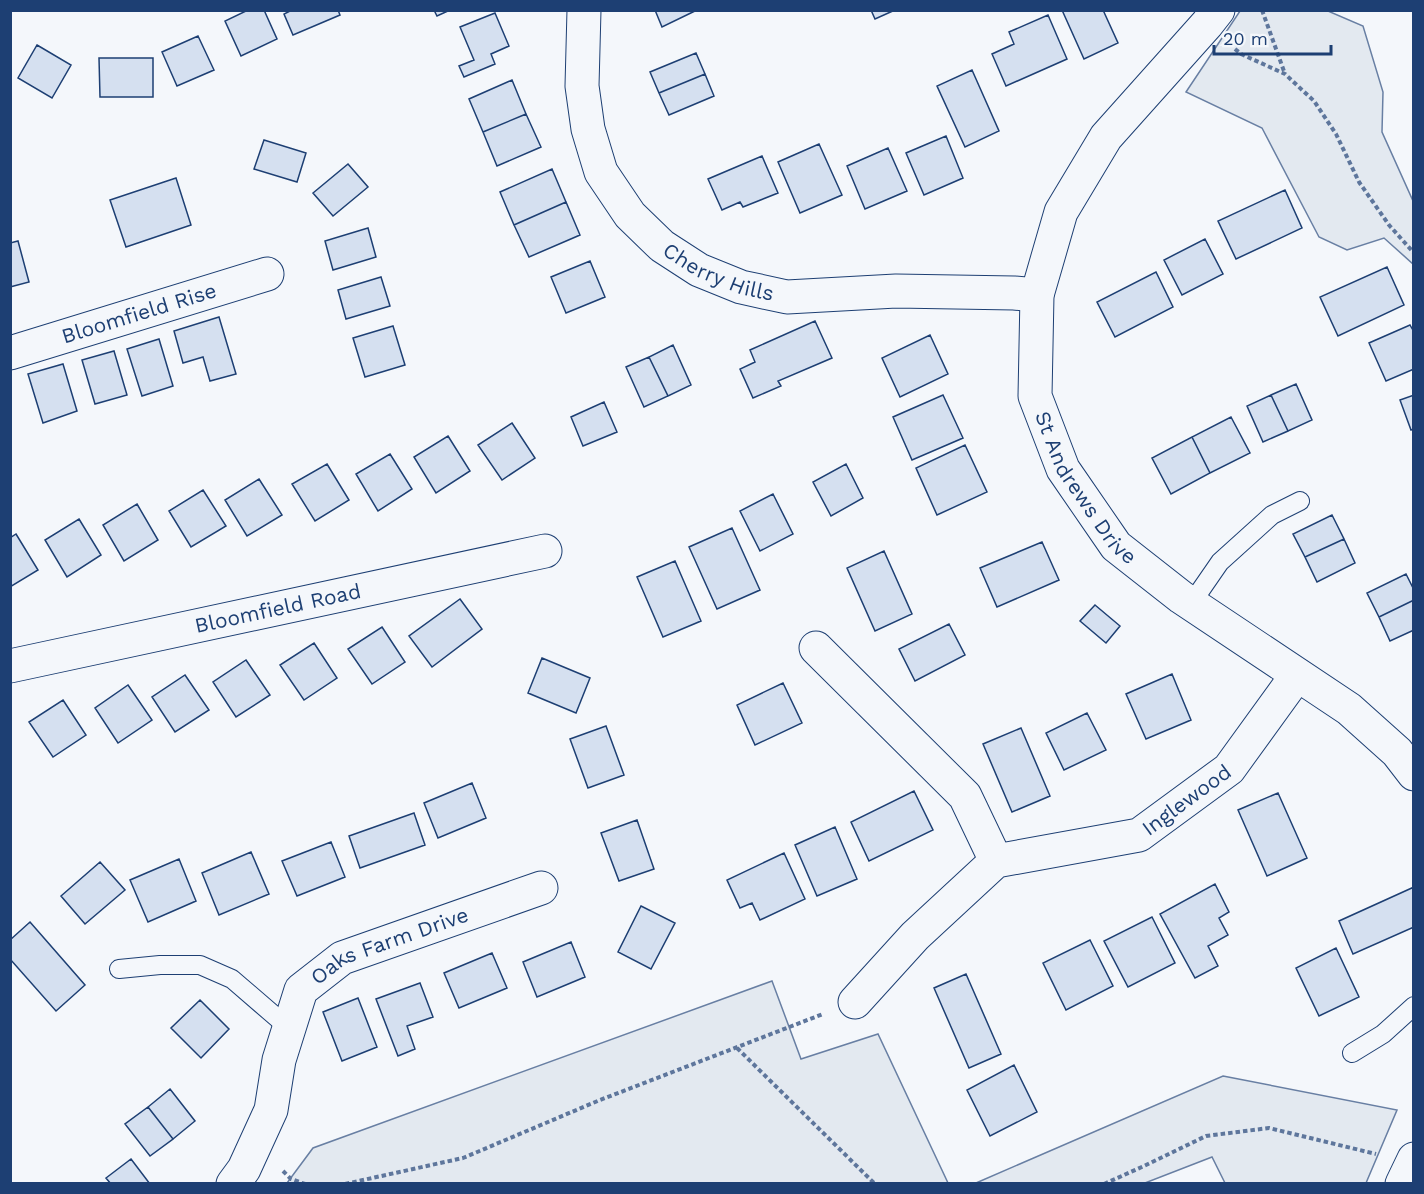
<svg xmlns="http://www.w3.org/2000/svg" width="1424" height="1194" font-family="'Work Sans',sans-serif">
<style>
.green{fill:#e3e9f0;stroke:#687fa3;stroke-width:1.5}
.building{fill:#d5e0f0;stroke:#1d3f73;stroke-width:1.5}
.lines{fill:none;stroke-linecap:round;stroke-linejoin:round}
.service-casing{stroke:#1d3f73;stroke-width:20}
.minor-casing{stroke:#1d3f73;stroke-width:35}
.path{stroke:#5e769c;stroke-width:4;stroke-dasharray:4.5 3;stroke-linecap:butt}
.service{stroke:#f4f7fb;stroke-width:18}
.minor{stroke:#f4f7fb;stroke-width:33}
.labels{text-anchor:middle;stroke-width:4.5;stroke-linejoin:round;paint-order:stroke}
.street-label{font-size:21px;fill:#1d3f73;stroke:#f4f7fb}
</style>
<rect width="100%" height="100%" fill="#f4f7fb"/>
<path class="green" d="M1240,11h88l35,15 20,66 -1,40 31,69v63l-29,-26 -37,12 -28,-13 -57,-109 -76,-36z
M772,981l29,78 77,-25 70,149h-661l26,-35z
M1223,1076l174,34 -31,73h-141l-13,-26 -67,26h-169z"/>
<path class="building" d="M248,10h16l13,29 -36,17 -16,-35z
M292,10h46l2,5 -47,20 -9,-21z
M434,10h16l-13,6z
M655,10h42l-35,17z
M871,10h24l-20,9z
M1062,10h41l15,33 -34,16z
M495,13l14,33 -18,8 4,10 -31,13 -5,-11 15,-6 -14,-33z
M1048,15l19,44 -61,27 -14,-32 22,-10 -5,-12z
M198,36l16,34 -37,16 -15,-34z
M37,45l34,20 -19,33 -34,-20z
M696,53l9,21 -46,19 -9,-21z
M99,58h54v39h-53z
M972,70l27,61 -34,16 -28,-61z
M705,74l9,22 -45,19 -10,-22z
M512,80l14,34 -43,18 -14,-33z
M526,114l15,33 -44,19 -14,-34z
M946,136l17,42 -39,17 -18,-42z
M264,140l42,13 -9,29 -43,-13z
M819,144l23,51 -42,18 -22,-51z
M888,148l19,43 -42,18 -18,-43z
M762,156l16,37 -35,14 -3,-5 -18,8 -14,-31z
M348,164l20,23 -35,29 -20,-23z
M552,169l14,33 -52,23 -14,-33z
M176,178l15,47 -65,22 -16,-47z
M1285,190l17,38 -66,31 -18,-38z
M566,202l14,33 -51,22 -15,-32z
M368,228l8,29 -43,13 -8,-29z
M1205,239l18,35 -41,21 -18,-35z
M18,241l11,41 -19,5v-44z
M590,261l15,36 -39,16 -15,-36z
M1387,267l17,38 -66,31 -18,-39z
M1156,272l17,35 -58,30 -18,-35z
M381,277l9,29 -44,13 -8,-29z
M219,317l17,57 -26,7 -7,-24 -20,6 -9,-32z
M815,321l17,37 -54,23 3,5 -28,12 -13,-29 15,-7 -5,-12z
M1410,325l4,7v37l-28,12 -17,-38z
M393,326l12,39 -40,12 -12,-39z
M930,335l18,39 -48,23 -18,-39z
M159,339l14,47 -31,10 -15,-47z
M673,345l18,40 -23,11 -19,-39z
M114,351l13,44 -32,9 -13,-44z
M649,357l19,39 -24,11 -18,-40z
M63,364l14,47 -34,12 -15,-49z
M1296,384l16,36 -24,11 -17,-36z
M943,395l20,43 -51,22 -19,-43z
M1271,395l17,36 -25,11 -16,-36z
M1414,395v34l-3,1 -11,-30z
M604,402l13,30 -34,14 -12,-29z
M1231,417l19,36 -40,20 -18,-36z
M512,423l23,35 -33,22 -24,-35z
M448,436l22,35 -34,22 -22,-36z
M1192,437l18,36 -39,21 -19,-36z
M965,445l22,47 -50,23 -21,-47z
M390,454l22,35 -34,22 -22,-37z
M327,464l22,36 -34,21 -23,-37z
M846,464l17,34 -32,18 -18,-34z
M259,479l23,36 -35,21 -22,-36z
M203,490l23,36 -35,21 -22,-36z
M773,494l20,40 -33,17 -20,-40z
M137,504l21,36 -34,21 -21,-36z
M1332,515l12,24 -39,18 -12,-23z
M79,519l22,36 -34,22 -22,-37z
M732,528l28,62 -43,19 -28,-62z
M16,534l22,36 -28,17v-49z
M1344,539l11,24 -38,19 -12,-25z
M1042,542l17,38 -62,27 -17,-39z
M884,551l28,63 -37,17 -28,-63z
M675,561l26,60 -38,16 -26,-60z
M1406,574l8,16v10l-35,17 -12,-24z
M460,599l22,30 -50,38 -23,-31z
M1414,600v30l-24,11 -11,-24z
M1095,605l25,21 -14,17 -26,-22z
M949,624l16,31 -50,26 -16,-32z
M382,627l23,35 -33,22 -24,-35z
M314,643l23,35 -33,22 -24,-35z
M542,658l48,20 -14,35 -48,-20z
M246,660l24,35 -34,22 -23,-35z
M1172,674l19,46 -45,19 -20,-45z
M185,675l24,35 -34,22 -23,-35z
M783,683l19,40 -47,22 -18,-40z
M128,685l24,35 -34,23 -23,-35z
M63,700l23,35 -33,22 -24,-35z
M1087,713l19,37 -42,20 -18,-37z
M606,726l18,49 -36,13 -18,-49z
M1021,728l29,68 -38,16 -29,-68z
M472,783l14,35 -48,20 -14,-35z
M914,791l19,39 -64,31 -18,-39z
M1278,793l29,65 -40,18 -29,-66z
M414,813l11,32 -65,23 -11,-32z
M637,820l17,49 -35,12 -18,-48z
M835,827l22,52 -40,17 -22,-51z
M331,842l14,35 -48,19 -15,-35z
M251,852l18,42 -50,21 -17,-42z
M784,853l21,46 -45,21 -8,-17 -12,5 -13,-28z
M179,859l17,42 -48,21 -18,-42z
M100,862l25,28 -40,34 -24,-28z
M1215,884l14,28 -10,6 9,17 -20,11 10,20 -23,12 -35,-64z
M1414,887v40l-61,27 -14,-33z
M641,906l34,17 -24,46 -33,-17z
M1152,917l23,46 -47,24 -24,-46z
M30,922l55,63 -29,26 -46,-52v-19z
M1090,940l23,46 -47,24 -23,-47z
M571,942l14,35 -48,20 -14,-35z
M1336,948l23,49 -40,19 -23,-48z
M492,953l15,35 -48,20 -15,-35z
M966,974l35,80 -32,14 -35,-80z
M420,983l13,34 -26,9 8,23 -17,7 -22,-57z
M358,998l19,49 -35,14 -19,-49z
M200,1000l29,29 -28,29 -30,-30z
M1014,1065l23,47 -47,24 -23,-46z
M170,1089l25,32 -22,18 -25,-32z
M148,1107l25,32 -23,17 -25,-32z
M131,1159l19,25h-39l-5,-6z"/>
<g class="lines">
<g class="service-casing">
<path id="service" d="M1191,604l29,-42 52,-47 28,-14
M119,969l41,-4h40l32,14 58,50
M1352,1053l31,-19 31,-28"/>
</g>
<g class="minor-casing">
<g id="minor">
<path id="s1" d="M584,10l-2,76 6,43 13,43 29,43 32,31 37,24 42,17 46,10 109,-6 118,2 23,2"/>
<path id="s2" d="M1218,10l-11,14 -101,113 -45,75 -24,83 -2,101 28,73 53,77 65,51 168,112 48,43 17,22"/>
<path id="s3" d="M10,353l257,-79"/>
<path d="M816,648l149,148 31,65"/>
<path id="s4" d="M10,666l535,-115"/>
<path id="s5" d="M855,1002l60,-66 81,-75 143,-26 90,-66 68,-94"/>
<path id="s6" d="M233,1184l11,-15 27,-59 8,-50 22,-70 41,-32 199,-70"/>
<path d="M1402,1184l12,-25"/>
</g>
</g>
<path class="path" d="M1262,10l23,64
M1235,49l6,5 44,20 29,27 22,33 23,48 30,43 25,28
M737,1048l138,136
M283,1171l8,8 14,5
M345,1184l118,-26 137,-58 223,-86
M1104,1184l40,-18 62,-30 63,-8 107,26"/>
<use href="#service" class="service"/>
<use href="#minor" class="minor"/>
</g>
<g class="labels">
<g class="street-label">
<text dy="7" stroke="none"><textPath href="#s1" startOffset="324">Cherry Hills</textPath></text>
<text dy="7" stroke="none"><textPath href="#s3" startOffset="135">Bloomfield Rise</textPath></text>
<text dy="7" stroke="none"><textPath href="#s2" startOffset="550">St Andrews Drive</textPath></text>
<text dy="7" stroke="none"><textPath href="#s4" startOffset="274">Bloomfield Road</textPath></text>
<text dy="7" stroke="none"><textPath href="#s5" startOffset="404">Inglewood</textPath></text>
<text dy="7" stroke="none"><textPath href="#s6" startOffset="308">Oaks Farm Drive</textPath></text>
</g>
</g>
<rect width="1424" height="1194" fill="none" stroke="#1d3f73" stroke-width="24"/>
<path d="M1214 45v9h117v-9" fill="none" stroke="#1d3f73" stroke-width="3"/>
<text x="1223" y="45" font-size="18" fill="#1d3f73" stroke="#f4f7fb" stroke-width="4.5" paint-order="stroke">20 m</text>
</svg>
